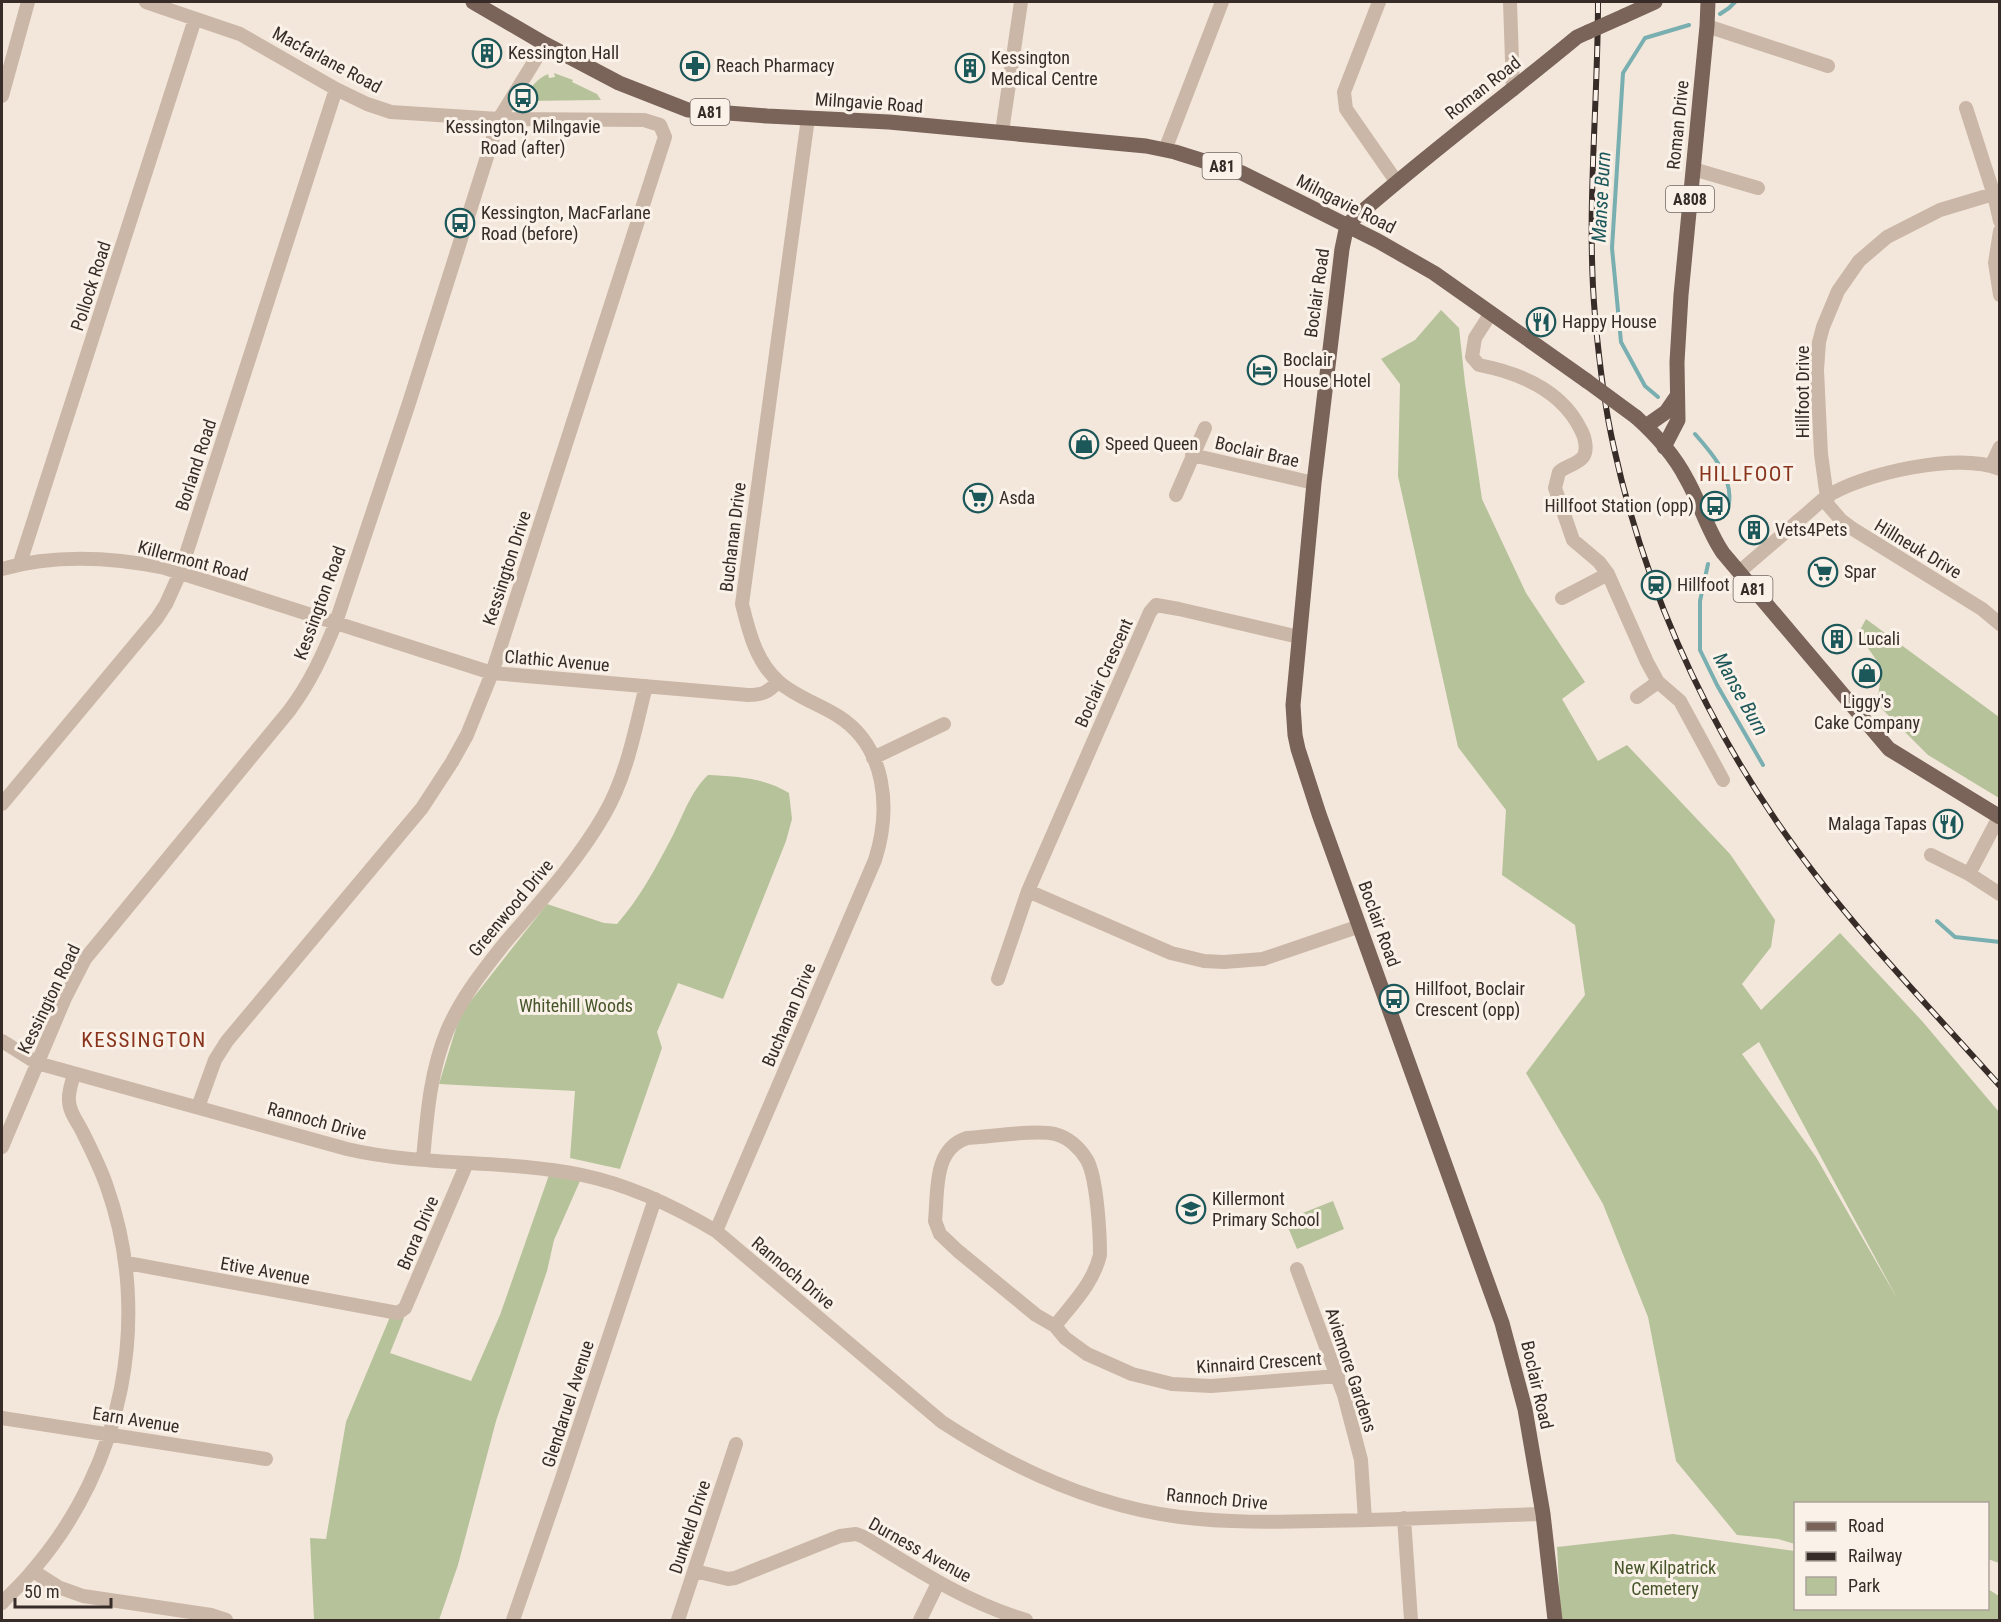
<svg xmlns="http://www.w3.org/2000/svg" width="2001" height="1622" font-family="'Roboto Condensed',sans-serif">
<style>
.green{fill:#b6c29a;fill-rule:evenodd}
.lines{fill:none;stroke-linecap:round;stroke-linejoin:round}
.stream{stroke:#79afb1;stroke-width:4}
.minor{stroke:#cbb7a7;stroke-width:14}
.major{stroke:#7a6358;stroke-width:15}
.rail-casing{stroke:#372c28;stroke-width:6}
.rail{stroke:#faf1e8;stroke-width:4;stroke-dasharray:11;stroke-linecap:butt}
.major-bridge{stroke:#7a6358;stroke-width:15}
.labels{text-anchor:middle;stroke-width:6;stroke-linejoin:round;paint-order:stroke}
.shield{fill:#faf1e8;stroke:#726762;stroke-width:1.5}
.shield-label{font-size:16px;font-weight:bold;fill:#372c28}
.poi-label{font-size:18px;fill:#372c28;stroke:#faf1e8;text-anchor:start}
.street-label{font-size:18px;fill:#372c28;stroke:#faf1e8}
.park-label{font-size:18px;fill:#47562a;stroke:#faf1e8}
.water-label{font-size:20px;font-style:italic;fill:#1c575a;stroke:#faf1e8}
.quarter-label{font-size:21px;letter-spacing:1.5px;fill:#89351e;stroke:#faf1e8}
</style>
<rect width="100%" height="100%" fill="#f3e7db"/>
<path class="green" d="M554,73l19,7 -1,2 25,12 4,6 -77,1 2,-3 2,1c0,-11 9,-20 20,-25l1,4 6,-1z
M1441,310l18,18 6,55 17,116 44,94 59,89 -23,17 36,62 29,-16 103,109 45,66 -4,27 -29,37 19,26 79,-77 82,88 77,91v451l-11,-4v-55h-192l-1,40 -17,-5 -41,-4 -61,-74 -28,-144 -45,-113 -77,-131 59,-78 -10,-70 -73,-50 4,-65 -48,-63 -60,-271 2,-92 -19,-25 34,-19zM1759,1042l139,258 -82,-143 -74,-103z
M1866,619l133,98v81l-71,-43 -51,-51 5,-36 -24,-34z
M708,775c27,1 58,3 81,18l3,26 -6,22 -63,158 -45,-16 -21,49 5,16 -42,121 -50,-11 5,-67 -136,-7 18,-59 9,-18 81,-103 57,19 13,1c23,-26 38,-55 54,-85 12,-23 19,-47 37,-64z
M549,1175l31,6 -26,59 -7,31 -51,150 -38,144 -19,55h-125l-4,-82 16,1 20,-117 44,-105 14,1 -14,35 81,28 29,-66z
M1333,1201l11,28 -47,20 -12,-29z
M1673,1534l122,17 1,57h192v-19l11,7v24h-438l-4,-73z"/>
<g class="lines">
<path class="stream" d="M1720,14l9,-6 6,-6
M1658,397l-13,-11 -24,-44 -9,-94 11,-175 22,-35 44,-13
M1695,434c16,18 38,43 34,69 -1,4 -4,9 -6,14
M1708,564l-8,37v49l17,35 46,80
M1937,921l18,16 45,5"/>
<path class="minor" d="M146,2l94,32 96,55 31,15 24,8 108,7 145,1 16,5 5,12 -173,536 -25,62 -15,27 -30,46 -195,233 -12,19 -17,47
M1379,2l-35,90 2,17 50,72
M1510,2l3,88
M1707,26l121,40
M2,96l26,-94
M1966,108l28,87 6,26
M1002,132l19,-130
M1165,150l57,-148
M1693,169l65,19
M2000,192l-60,18 -53,27 -28,24 -21,30 -15,36 -4,15 -2,28 4,84 7,51 13,15 12,9 129,80 18,15
M2000,231l-5,32 5,32
M1491,313l-16,25 -3,19 7,8c41,8 83,25 102,65 4,7 7,20 2,27 -5,7 -17,9 -24,15l-4,16 18,52 26,22 9,12 39,88 11,20 22,19 43,79
M1192,455l122,28
M1991,466l9,-19
M1176,495l29,-67
M20,563l175,-544
M2,569c53,-15 109,-12 163,-1l327,105 256,22c15,0 20,-3 30,-13
M1739,572c20,-17 40,-34 59,-51 10,-8 19,-17 28,-24 37,-24 132,-45 174,-28
M1562,598l46,-24
M1637,697l21,-15
M873,758l71,-34
M2,804l155,-186 9,-14 14,-31 156,-484
M1931,855l38,19 31,20
M1969,874l30,-57
M1028,891l143,62 33,8 20,1 39,-3 97,-33
M998,979l30,-88 122,-279 6,-7 23,4 120,28
M2,1041l35,22 310,86c77,18 158,10 235,26 48,10 92,31 134,56l226,191c72,47 153,84 238,95 47,6 94,5 141,4 74,-1 148,-5 222,-7
M2,1147l63,-149 20,-39 204,-248c21,-28 34,-56 47,-89l73,-219 90,-284 46,-75
M423,1159c4,-43 7,-87 24,-128 14,-33 35,-59 57,-87 35,-41 73,-82 100,-129 23,-39 31,-86 42,-129
M716,1231l159,-371c16,-50 12,-113 -37,-144 -19,-12 -42,-19 -59,-34 -23,-20 -30,-50 -37,-78l66,-486
M127,1263l271,50 7,-5 62,-145
M1297,1269l47,126 17,65 4,60
M1055,1326c17,-22 38,-42 45,-71 0,-22 -3,-77 -13,-95 -7,-12 -19,-23 -32,-26 -19,-5 -66,3 -88,4 -34,11 -29,53 -32,83l5,13 18,17 78,64 19,11 10,12 22,16 45,20 40,10 39,2 127,-10
M2,1418l264,41
M1404,1518l7,102
M33,1571l25,16 25,9 128,19 15,5
M695,1571l33,8 7,-1 105,-42 16,-2 8,3c52,32 103,66 162,83
M2,1603c10,-11 22,-21 31,-33 90,-104 120,-253 74,-383 -6,-18 -15,-36 -24,-54 -4,-9 -14,-21 -14,-32 -1,-9 3,-19 5,-27
M513,1620l49,-142 93,-279
M678,1620l58,-176
M920,1620l18,-37"/>
<path class="major" d="M473,2l72,42 74,39 69,27 79,6 122,6 257,24 29,6 67,21 136,68 56,32 153,108
M1624,16l31,-14
M1347,225l-5,24 -28,234 -21,222 2,30 3,14 21,65 183,509 23,86 18,105 12,106
M1347,225c74,-66 154,-125 230,-188l11,-5
M1636,417c19,17 38,38 50,61 14,24 21,52 37,75l166,196 111,68
M1646,426l20,-14 11,-16
M1664,447l14,-27 -1,-58 4,-67 26,-269 1,-24"/>
<g class="rail-casing">
<path id="rail" d="M1598,2c0,104 -12,210 -3,314 4,44 9,89 19,132 29,133 86,262 163,374 64,94 147,179 223,264"/>
</g>
<use href="#rail" class="rail"/>
<path class="major-bridge" d="M1588,32l36,-16
M1587,381l49,36"/>
</g>
<defs>
<g id="building-ring" transform="scale(1.5)"><circle r="9.5" fill="#faf1e8" stroke="#1c575a" stroke-width="1.5"/><path d="M-4-6H4V6H1V3H-1V6H-4ZM-2.5-4.3h1.7v1.8h-1.7ZM.8-4.3h1.7v1.8H.8ZM-2.5-1h1.7V.8h-1.7ZM.8-1h1.7V.8H.8Z" fill="#1c575a"/></g>
<g id="pharmacy-ring" transform="scale(1.5)"><circle r="9.5" fill="#faf1e8" stroke="#1c575a" stroke-width="1.5"/><path d="M-2-6h4v4h4v4h-4v4h-4v-4h-4v-4h4Z" fill="#1c575a"/></g>
<g id="bus-ring" transform="scale(1.5)"><circle r="9.5" fill="#faf1e8" stroke="#1c575a" stroke-width="1.5"/><path d="M-5-6H5V4H4V6H2V4H-2V6H-4V4H-5ZM-3.5-4V0h7V-4ZM-3.5 1.2v1.5H-2V1.2ZM2 1.2v1.5H3.5V1.2Z" fill="#1c575a"/></g>
<g id="restaurant-ring" transform="scale(1.5)"><circle r="9.5" fill="#faf1e8" stroke="#1c575a" stroke-width="1.5"/><path d="M-5-6h1v4h1v-4h1v4h1v-4h1v5L-1.5 .5V6h-2V.5L-5-1ZM5-6V6H3V1.5H1.5Q1.5-4 5-6Z" fill="#1c575a"/></g>
<g id="hotel-ring" transform="scale(1.5)"><circle r="9.5" fill="#faf1e8" stroke="#1c575a" stroke-width="1.5"/><path d="M-6-4.5h1.5V1H6V5H4.5V3h-9V5H-6ZM-4 0a1.8 1.8 0 1 1 3.6 0ZM.5 0V-2.5h3Q6-2.5 6 0Z" fill="#1c575a"/></g>
<g id="shop-ring" transform="scale(1.5)"><circle r="9.5" fill="#faf1e8" stroke="#1c575a" stroke-width="1.5"/><path d="M-5-2.5h2.3a2.7 3.5 0 0 1 5.4 0H5L5.5 6h-11ZM-1.5-2.5h3a1.5 2.3 0 0 0-3 0Z" fill="#1c575a"/></g>
<g id="supermarket-ring" transform="scale(1.5)"><circle r="9.5" fill="#faf1e8" stroke="#1c575a" stroke-width="1.5"/><path d="M-6-5.5h2.5l.6 2H6L4.5 2H-2.5L-4.4-4H-6ZM-1.5 3.2a1.3 1.3 0 1 0 .1 0ZM3 3.2a1.3 1.3 0 1 0 .1 0Z" fill="#1c575a"/></g>
<g id="station-ring" transform="scale(1.5)"><circle r="9.5" fill="#faf1e8" stroke="#1c575a" stroke-width="1.5"/><path d="M-3-6H3Q5-6 5-4V2Q5 4 3 4L4.5 6H3L1.5 4h-3L-3 6H-4.5L-3 4Q-5 4-5 2V-4Q-5-6-3-6ZM-3.5-4v3h7v-3ZM-3.5 1v1.5H-2V1ZM2 1v1.5H3.5V1Z" fill="#1c575a"/></g>
<g id="school-ring" transform="scale(1.5)"><circle r="9.5" fill="#faf1e8" stroke="#1c575a" stroke-width="1.5"/><path d="M0-5L7-2L0 1L-7-2ZM-4 1L0 2.5L4 1V4Q0 6-4 4Z" fill="#1c575a"/></g>
</defs>
<g fill-rule="evenodd">
<use href="#building-ring" x="487" y="53"/>
<use href="#pharmacy-ring" x="695" y="66"/>
<use href="#building-ring" x="970" y="68"/>
<use href="#bus-ring" x="523" y="98"/>
<use href="#bus-ring" x="460" y="223"/>
<use href="#restaurant-ring" x="1541" y="322"/>
<use href="#hotel-ring" x="1262" y="370"/>
<use href="#shop-ring" x="1084" y="444"/>
<use href="#supermarket-ring" x="978" y="498"/>
<use href="#bus-ring" x="1715" y="506"/>
<use href="#building-ring" x="1754" y="530"/>
<use href="#supermarket-ring" x="1823" y="572"/>
<use href="#station-ring" x="1656" y="585"/>
<use href="#building-ring" x="1837" y="639"/>
<use href="#shop-ring" x="1867" y="673"/>
<use href="#restaurant-ring" x="1948" y="824"/>
<use href="#bus-ring" x="1394" y="999"/>
<use href="#school-ring" x="1191" y="1209"/>
</g>
<g class="labels">
<g class="shield">
<rect x="690.5" y="99" width="39" height="26" rx="4.5"/>
<rect x="1202.5" y="153" width="39" height="26" rx="4.5"/>
<rect x="1666" y="186" width="48" height="26" rx="4.5"/>
<rect x="1733.5" y="576" width="39" height="26" rx="4.5"/>
</g>
<g class="shield-label">
<text x="710" y="118">A81</text>
<text x="1222" y="172">A81</text>
<text x="1690" y="205">A808</text>
<text x="1753" y="595">A81</text>
</g>
<g class="poi-label">
<text x="508" y="59">Kessington Hall</text>
<text x="991" y="64">Kessington<tspan x="991" dy="21">Medical Centre</tspan></text>
<text x="716" y="72">Reach Pharmacy</text>
<text x="523" y="133" text-anchor="middle">Kessington, Milngavie<tspan x="523" dy="21">Road (after)</tspan></text>
<text x="481" y="219">Kessington, MacFarlane<tspan x="481" dy="21">Road (before)</tspan></text>
<text x="1562" y="328">Happy House</text>
<text x="1283" y="366">Boclair<tspan x="1283" dy="21">House Hotel</tspan></text>
<text x="1105" y="450">Speed Queen</text>
<text x="999" y="504">Asda</text>
<text x="1694" y="512" text-anchor="end">Hillfoot Station (opp)</text>
<text x="1775" y="536">Vets4Pets</text>
<text x="1844" y="578">Spar</text>
<text x="1677" y="591">Hillfoot</text>
<text x="1858" y="645">Lucali</text>
<text x="1867" y="708" text-anchor="middle">Liggy's<tspan x="1867" dy="21">Cake Company</tspan></text>
<text x="1927" y="830" text-anchor="end">Malaga Tapas</text>
<text x="1415" y="995">Hillfoot, Boclair<tspan x="1415" dy="21">Crescent (opp)</tspan></text>
<text x="1212" y="1205">Killermont<tspan x="1212" dy="21">Primary School</tspan></text>
</g>
<g class="street-label">
<text transform="translate(327 60) rotate(28)" y="6">Macfarlane Road</text>
<text transform="translate(1483 88) rotate(-38)" y="6">Roman Road</text>
<text transform="translate(869 103) rotate(4)" y="6">Milngavie Road</text>
<text transform="translate(1678 125) rotate(-84)" y="6">Roman Drive</text>
<text transform="translate(1346 204) rotate(27)" y="6">Milngavie Road</text>
<text transform="translate(91 286) rotate(-72)" y="6">Pollock Road</text>
<text transform="translate(1317 293) rotate(-82)" y="6">Boclair Road</text>
<text transform="translate(1803 392) rotate(-90)" y="6">Hillfoot Drive</text>
<text transform="translate(1257 452) rotate(13)" y="6">Boclair Brae</text>
<text transform="translate(196 465) rotate(-72)" y="6">Borland Road</text>
<text transform="translate(733 537) rotate(-83)" y="6">Buchanan Drive</text>
<text transform="translate(1918 549) rotate(31)" y="6">Hillneuk Drive</text>
<text transform="translate(193 561) rotate(15)" y="6">Killermont Road</text>
<text transform="translate(507 568) rotate(-72)" y="6">Kessington Drive</text>
<text transform="translate(320 603) rotate(-70)" y="6">Kessington Road</text>
<text transform="translate(557 661) rotate(5)" y="6">Clathic Avenue</text>
<text transform="translate(1104 673) rotate(-66)" y="6">Boclair Crescent</text>
<text transform="translate(511 908) rotate(-50)" y="6">Greenwood Drive</text>
<text transform="translate(1379 924) rotate(70)" y="6">Boclair Road</text>
<text transform="translate(49 999) rotate(-64)" y="6">Kessington Road</text>
<text transform="translate(789 1015) rotate(-67)" y="6">Buchanan Drive</text>
<text transform="translate(317 1121) rotate(15)" y="6">Rannoch Drive</text>
<text transform="translate(418 1233) rotate(-67)" y="6">Brora Drive</text>
<text transform="translate(265 1271) rotate(10)" y="6">Etive Avenue</text>
<text transform="translate(793 1273) rotate(40)" y="6">Rannoch Drive</text>
<text transform="translate(1259 1363) rotate(-4)" y="6">Kinnaird Crescent</text>
<text transform="translate(1351 1370) rotate(72)" y="6">Aviemore Gardens</text>
<text transform="translate(1537 1385) rotate(77)" y="6">Boclair Road</text>
<text transform="translate(568 1404) rotate(-72)" y="6">Glendaruel Avenue</text>
<text transform="translate(136 1420) rotate(9)" y="6">Earn Avenue</text>
<text transform="translate(1217 1499) rotate(5)" y="6">Rannoch Drive</text>
<text transform="translate(690 1527) rotate(-72)" y="6">Dunkeld Drive</text>
<text transform="translate(920 1550) rotate(29)" y="6">Durness Avenue</text>
</g>
<g class="park-label">
<text x="576" y="1012">Whitehill Woods</text>
<text x="1665" y="1574">New Kilpatrick<tspan x="1665" dy="21">Cemetery</tspan></text>
</g>
<g class="water-label">
<text transform="translate(1601 197) rotate(-87)" y="7">Manse Burn</text>
<text transform="translate(1741 694) rotate(61)" y="7">Manse Burn</text>
</g>
<g class="quarter-label">
<text x="1747" y="481">HILLFOOT</text>
<text x="144" y="1047">KESSINGTON</text>
</g>
</g>
<rect width="2001" height="1622" fill="none" stroke="#372c28" stroke-width="6"/>
<rect x="1794" y="1502" width="195" height="108" fill="#faf1e8" stroke="#aca29b" stroke-width="1.5"/>
<rect x="1806" y="1522" width="30" height="9" fill="#7a6358" stroke="#aca29b" stroke-width="1.5"/>
<text x="1848" y="1532" font-size="18" fill="#372c28">Road</text>
<rect x="1806" y="1552" width="30" height="9" fill="#372c28" stroke="#aca29b" stroke-width="1.5"/>
<text x="1848" y="1562" font-size="18" fill="#372c28">Railway</text>
<rect x="1806" y="1577" width="30" height="18" fill="#b6c29a" stroke="#aca29b" stroke-width="1.5"/>
<text x="1848" y="1592" font-size="18" fill="#372c28">Park</text>
<path d="M15 1598v9h96v-9" fill="none" stroke="#372c28" stroke-width="3"/>
<text x="24" y="1598" font-size="18" fill="#372c28" stroke="#faf1e8" stroke-width="4.5" paint-order="stroke">50 m</text>
</svg>
